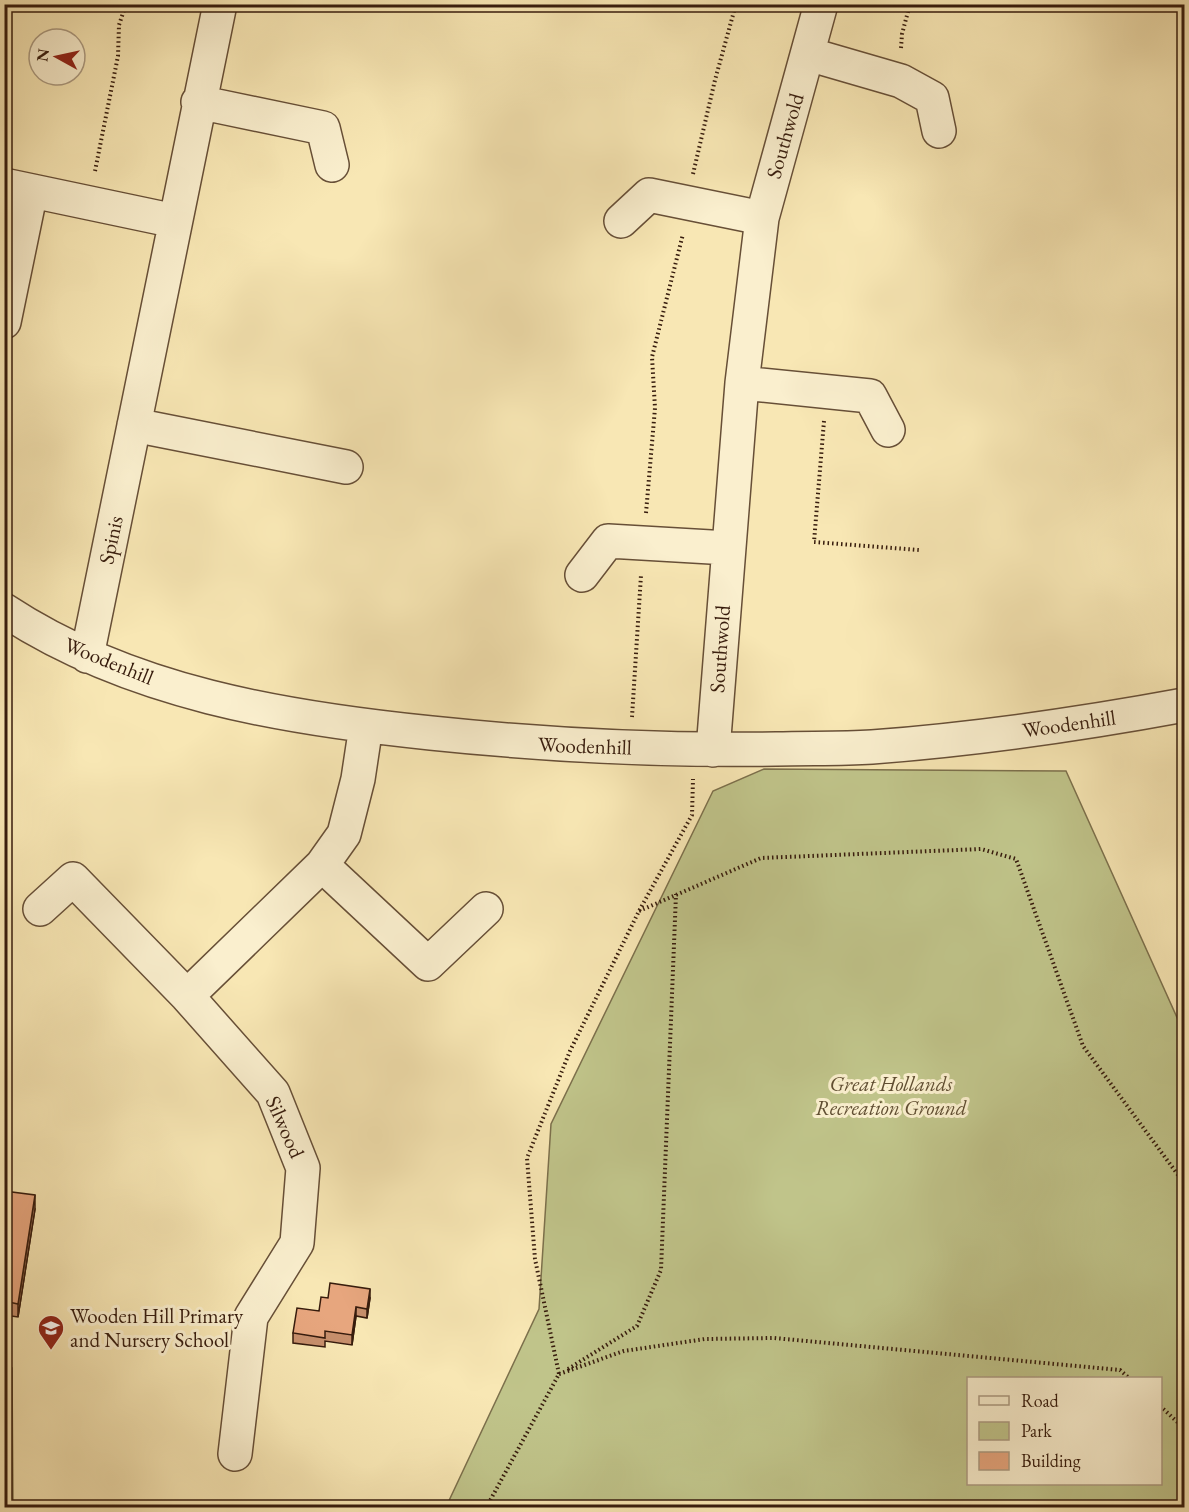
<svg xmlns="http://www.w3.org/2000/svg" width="1189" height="1512" font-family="'EB Garamond',serif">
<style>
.green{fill:#c0c48a;stroke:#7c704c;stroke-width:1.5;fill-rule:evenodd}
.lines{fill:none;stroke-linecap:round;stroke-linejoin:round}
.minor-casing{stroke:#674f37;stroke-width:36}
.path{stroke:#371c0d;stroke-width:4;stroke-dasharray:1.5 3;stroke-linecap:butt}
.minor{stroke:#faefce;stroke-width:33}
.wall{fill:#c78f6c;stroke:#371c0d;stroke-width:1.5}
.shaded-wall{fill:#a27458;stroke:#371c0d;stroke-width:1.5}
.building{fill:#e7a67e;stroke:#371c0d;stroke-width:1.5}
.labels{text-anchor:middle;stroke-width:6;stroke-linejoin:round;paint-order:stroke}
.street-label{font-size:21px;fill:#371c0d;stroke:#faefce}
.park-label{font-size:21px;font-style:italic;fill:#604e32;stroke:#faefce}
.poi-label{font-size:21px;fill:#371c0d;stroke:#faefce;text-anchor:start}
</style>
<rect width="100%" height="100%" fill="#f8e7b4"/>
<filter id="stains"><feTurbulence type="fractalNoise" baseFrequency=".00333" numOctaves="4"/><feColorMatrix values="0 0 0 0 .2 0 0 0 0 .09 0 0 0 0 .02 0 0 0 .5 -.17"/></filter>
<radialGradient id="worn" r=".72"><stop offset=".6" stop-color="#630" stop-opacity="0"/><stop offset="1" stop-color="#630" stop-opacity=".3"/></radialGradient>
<path class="green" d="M764,769l302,2 118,262v474h-738l93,-198 12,-185 162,-333zM968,1378h192v106h-192z
M5,1368h7l1,139h-8z"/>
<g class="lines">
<g class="minor-casing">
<path id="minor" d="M808,54l93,27 31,17 7,33
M198,102l125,26 9,37
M4,185l171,36
M621,221l28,-26 113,23
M4,322l27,-131
M742,383l128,13 18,34
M134,425l212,42
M582,575l26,-34 120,7
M4,610c126,83 280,108 427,123 115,12 229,18 345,16 32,-1 64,0 96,-2 105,-8 209,-23 312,-42
M87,656l133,-652
M713,750l29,-367 20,-165 59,-214
M322,865l106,99 58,-55
M40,909l33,-30 114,117 86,97 30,75 -6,75 -46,74 -16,137
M187,996l135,-131 22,-31 14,-55 8,-53"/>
</g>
<path class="path" d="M901,48l1,-14 8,-30
M95,171l23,-115 1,-31 7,-21
M693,174l22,-94 21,-76
M824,421l-10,121 105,8
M646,513l9,-105 -3,-51 31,-123
M632,717l9,-142
M639,911l122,-53 220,-9 35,10 67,187 101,137
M568,1369l69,-43 24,-56 15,-376
M559,1374l65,-23 81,-12 69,-1 346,32 9,8
M1160,1406l24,22
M486,1508l73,-134 -24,-115 -8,-101 43,-107 69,-140 53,-96 1,-36"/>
<use href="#minor" class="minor"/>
</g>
<path class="wall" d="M4,1191l31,18 -17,108 -14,-2z
M328,1298h42l-3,20 -11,-2 -4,29 -27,-4v6l-32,-4v-10l26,-22z"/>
<path class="shaded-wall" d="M35,1195v14l-17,108v-13z
M370,1289v9l-3,20v-9z
M356,1307v9l-4,29v-10z"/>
<path class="building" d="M4,1191l31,4 -17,109 -14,-3z
M330,1283l40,6 -3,20 -11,-2 -4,28 -27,-4v7l-32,-5 4,-25 22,3 2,-14 7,1z"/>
<defs>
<g id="school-pin" transform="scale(1.35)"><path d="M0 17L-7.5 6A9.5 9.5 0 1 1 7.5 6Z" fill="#8f2418" stroke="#faefce"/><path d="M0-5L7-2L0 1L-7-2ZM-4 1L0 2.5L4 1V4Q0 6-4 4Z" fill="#fff"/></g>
</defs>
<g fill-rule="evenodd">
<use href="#school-pin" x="51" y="1328"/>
</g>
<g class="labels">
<g class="street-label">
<text transform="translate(785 136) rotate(-74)" y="7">Southwold</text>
<text transform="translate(111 540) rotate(-78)" y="7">Spinis</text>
<text transform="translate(720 649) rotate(-86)" y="7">Southwold</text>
<text transform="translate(109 661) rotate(22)" y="7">Woodenhill</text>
<text transform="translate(1069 724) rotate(-8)" y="7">Woodenhill</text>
<text transform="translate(585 746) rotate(2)" y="7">Woodenhill</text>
<text transform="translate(285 1127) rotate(66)" y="7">Silwood</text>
</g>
<g class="park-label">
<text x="891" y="1091">Great Hollands<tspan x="891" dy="24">Recreation Ground</tspan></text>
</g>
<g class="poi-label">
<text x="70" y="1323">Wooden Hill Primary<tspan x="70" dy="24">and Nursery School</tspan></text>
</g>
</g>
<rect width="1189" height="1512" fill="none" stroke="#f8e7b4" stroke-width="24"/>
<rect x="6" y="6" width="1177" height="1500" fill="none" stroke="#371c0d" stroke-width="3"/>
<rect x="12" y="12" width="1165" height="1488" fill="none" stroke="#371c0d" stroke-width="1.5"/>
<rect x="967" y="1377" width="195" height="108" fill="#faefce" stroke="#ac9b81" stroke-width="1.5"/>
<rect x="979" y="1396" width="30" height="9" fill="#faefce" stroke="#ac9b81" stroke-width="1.5"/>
<text x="1021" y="1407" font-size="18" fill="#371c0d">Road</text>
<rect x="979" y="1422" width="30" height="18" fill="#c0c48a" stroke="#ac9b81" stroke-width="1.5"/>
<text x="1021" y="1437" font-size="18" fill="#371c0d">Park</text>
<rect x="979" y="1452" width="30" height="18" fill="#e7a67e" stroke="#ac9b81" stroke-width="1.5"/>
<text x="1021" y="1467" font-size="18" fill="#371c0d">Building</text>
<g transform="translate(57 57) rotate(278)"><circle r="28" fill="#faefce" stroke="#ac9b81" stroke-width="1.5"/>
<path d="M0-4.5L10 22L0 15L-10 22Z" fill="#8f2418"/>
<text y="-9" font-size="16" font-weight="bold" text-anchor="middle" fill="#371c0d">N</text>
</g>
<rect width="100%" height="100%" filter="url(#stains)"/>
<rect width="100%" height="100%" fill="url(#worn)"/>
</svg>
